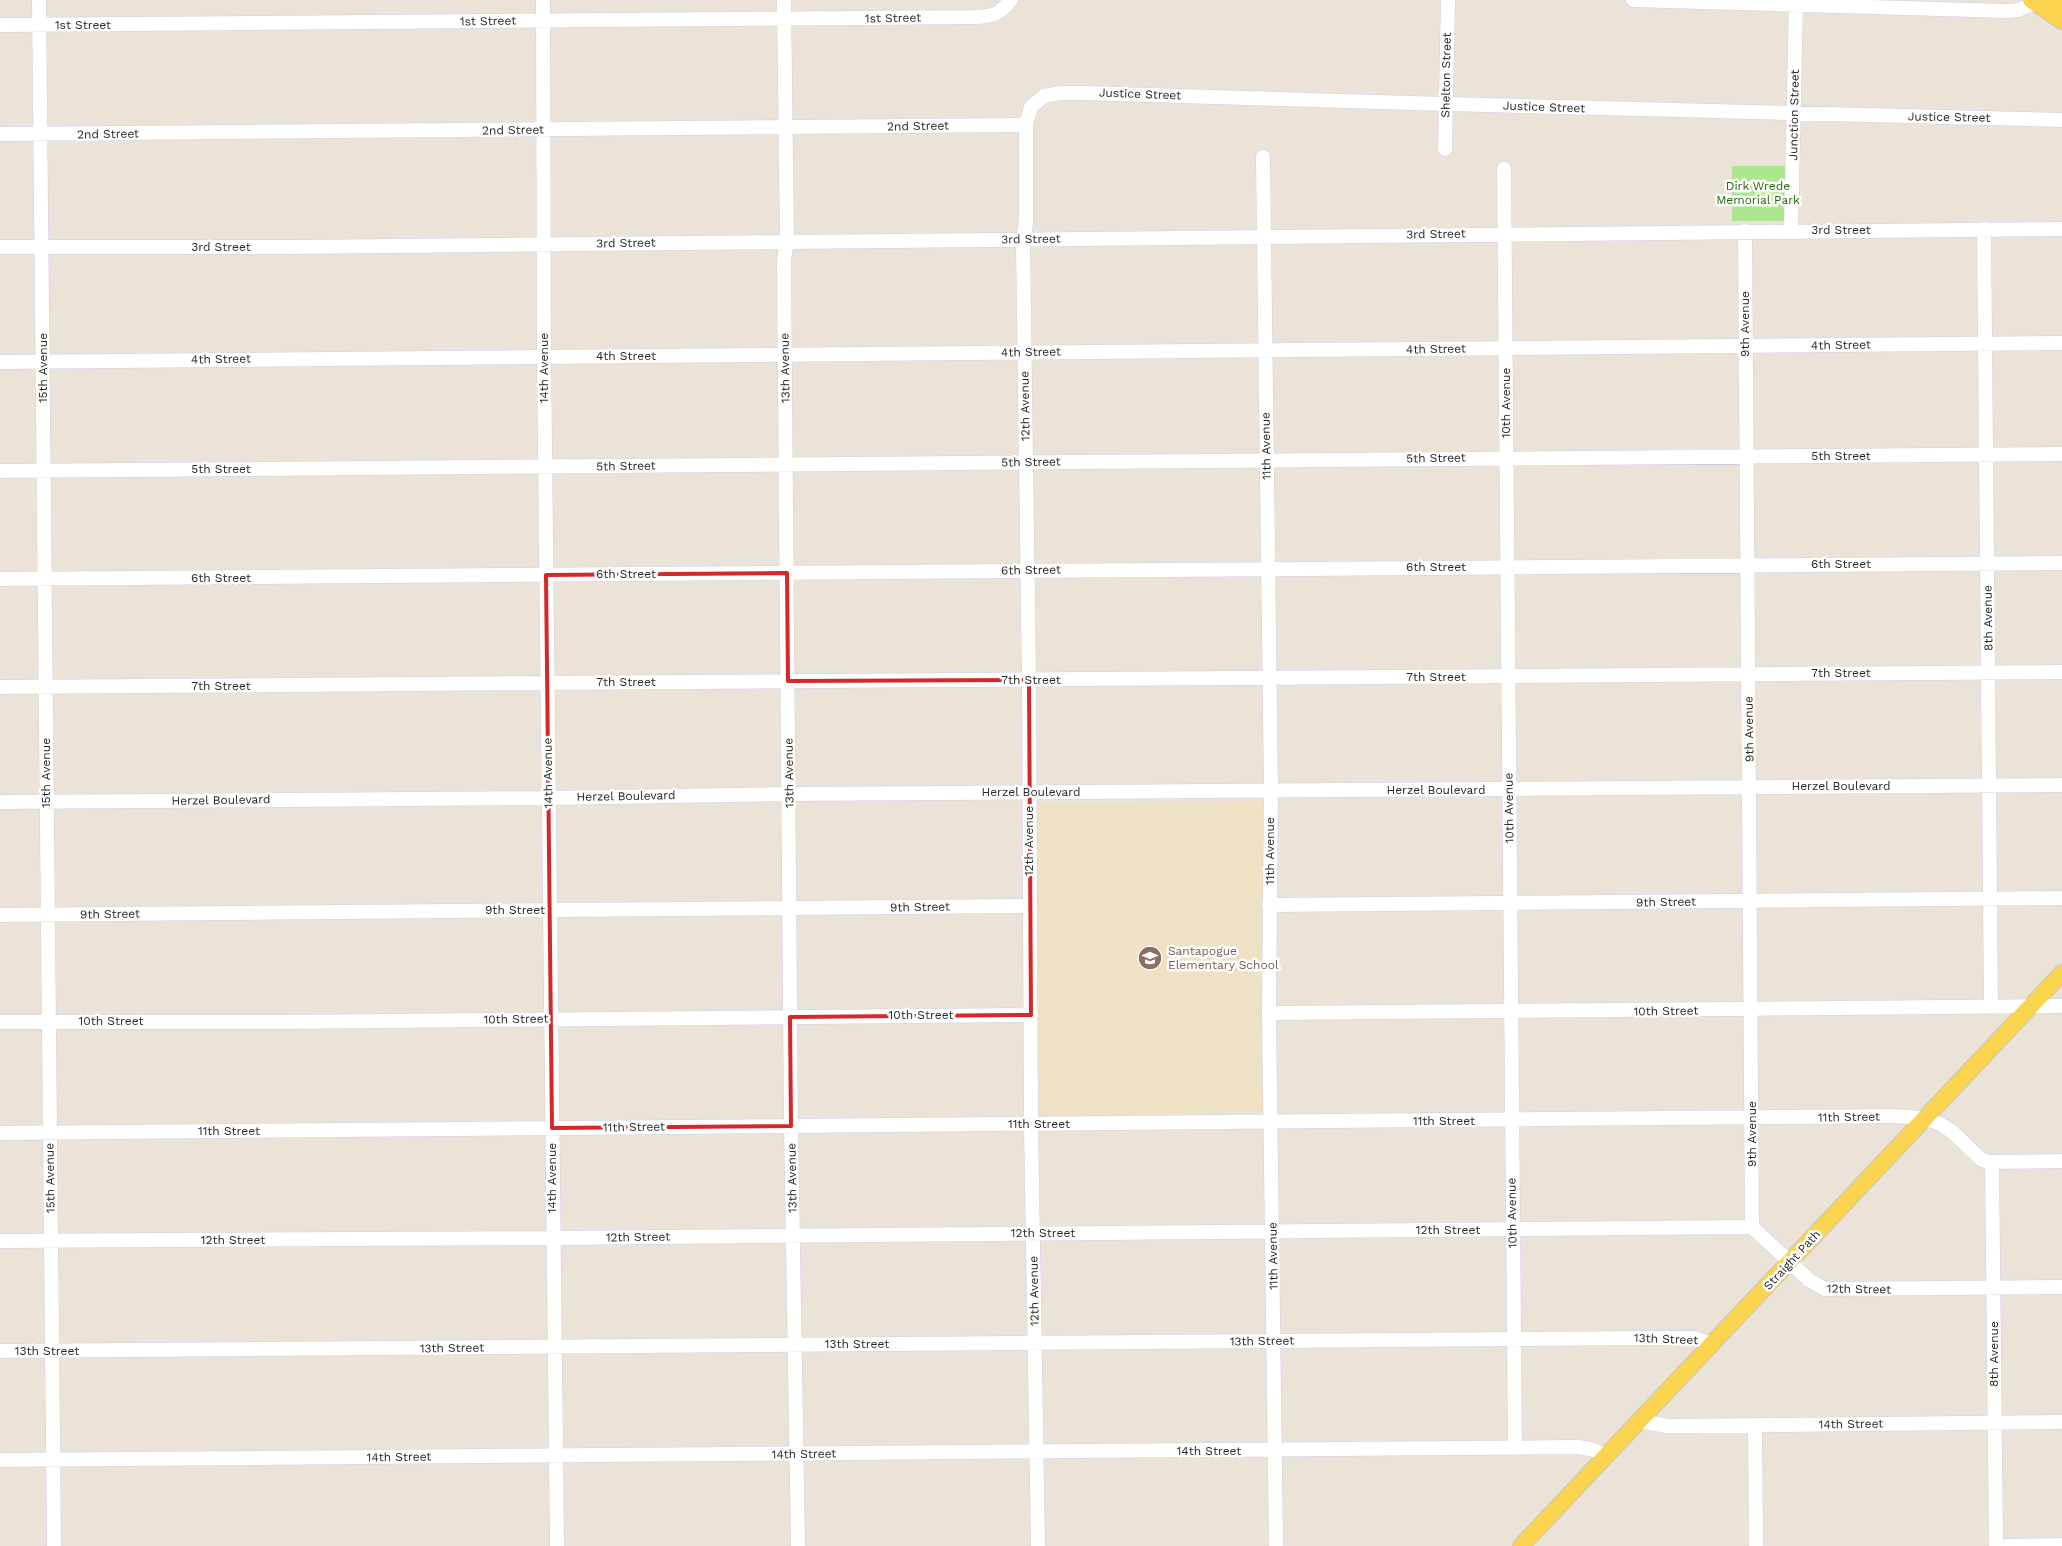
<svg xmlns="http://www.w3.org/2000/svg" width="2062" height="1546" font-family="'Work Sans',sans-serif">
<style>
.education{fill:#efe2c4}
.green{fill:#ace68f}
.pitch{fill:#c3ef89}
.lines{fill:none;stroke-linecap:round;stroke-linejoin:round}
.minor-casing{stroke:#ccd0e2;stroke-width:15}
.major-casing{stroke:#c7c7c7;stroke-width:18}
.minor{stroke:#fff;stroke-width:14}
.major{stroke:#fad44e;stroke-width:16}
.marked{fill:none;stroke:#d62828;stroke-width:4;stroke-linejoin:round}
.labels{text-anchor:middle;stroke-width:5;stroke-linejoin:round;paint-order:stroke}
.street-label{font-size:12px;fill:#272727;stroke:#fff}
.park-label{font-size:12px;fill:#246714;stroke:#fff}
.education-label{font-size:12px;fill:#785e54;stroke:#fff;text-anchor:start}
</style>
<rect width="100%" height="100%" fill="#ebe3d7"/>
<path class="education" d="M1263,802v309l-224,6 -3,-313z"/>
<path class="green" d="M1732,166h53v55h-53z"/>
<path class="pitch" d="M1761,187h14l-1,21 -14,-1z"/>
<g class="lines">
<g class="minor-casing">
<path id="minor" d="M39,0l15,1546
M543,0l1,357 13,1189
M784,0l3,241 -3,19 7,866 7,420
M1633,0l373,11 12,-1 17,-7
M0,25l976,-8c18,-1 24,-3 35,-17
M0,134l1026,-9
M1445,149l3,-149
M1263,157l8,634 -2,222 7,533
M1504,169l11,1278
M1984,229l7,778
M1745,231l7,996
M1791,231l5,-231
M0,247h294l1768,-18
M0,362l2062,-19
M0,471l2062,-17
M0,579l2062,-16
M0,687l2062,-15
M0,802l549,-4 240,-4 1273,-9
M1269,905l793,-7
M0,915l1029,-9
M1269,1013l793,-7
M0,1022h282l749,-7
M0,1133l1894,-17c52,2 51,10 87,43l7,3 74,-1
M1992,1162l4,384
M0,1241l553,-3 1199,-11 57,53 16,9 237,-2
M0,1351l1647,-13h48l17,6
M1640,1421l27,5 395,-4
M1755,1425l1,121
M0,1460l1577,-13 14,2 16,7
M1038,1546l-7,-422 -2,-444 -6,-440 3,-17v-98l5,-18 13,-11 16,-3h22l363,11 617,16
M2007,1546l55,-1"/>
</g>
<g class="major-casing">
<path id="major" d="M2031,0l31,21
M2048,0l14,7
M1521,1546l541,-573"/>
</g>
<use href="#minor" class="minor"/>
<use href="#major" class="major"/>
</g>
<path class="marked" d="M787,573l1,108 241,-1 2,335 -241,2 1,109 -239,2 -6,-553z"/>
<defs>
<g id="school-disc" transform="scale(1.25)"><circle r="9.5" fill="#8d6e63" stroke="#fff"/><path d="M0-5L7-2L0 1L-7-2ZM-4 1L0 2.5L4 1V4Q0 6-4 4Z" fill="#fff"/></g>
</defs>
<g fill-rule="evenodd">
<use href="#school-disc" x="1150" y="958"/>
</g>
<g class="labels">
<g class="street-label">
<text transform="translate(893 18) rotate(-1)" y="4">1st Street</text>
<text transform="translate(488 21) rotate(-1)" y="4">1st Street</text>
<text x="83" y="29">1st Street</text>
<text transform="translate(1446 75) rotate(-89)" y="4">Shelton Street</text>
<text transform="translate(1140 94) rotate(2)" y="4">Justice Street</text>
<text transform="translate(1544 107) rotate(2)" y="4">Justice Street</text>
<text transform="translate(1794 115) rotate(-89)" y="4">Junction Street</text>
<text transform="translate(1949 117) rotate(1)" y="4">Justice Street</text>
<text transform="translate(918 126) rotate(-1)" y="4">2nd Street</text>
<text transform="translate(513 130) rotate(-1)" y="4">2nd Street</text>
<text transform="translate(108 134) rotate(-1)" y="4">2nd Street</text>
<text x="1841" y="234">3rd Street</text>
<text transform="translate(1436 234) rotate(-1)" y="4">3rd Street</text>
<text transform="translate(1031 239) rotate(-1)" y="4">3rd Street</text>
<text transform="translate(626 243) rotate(-1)" y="4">3rd Street</text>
<text x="221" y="251">3rd Street</text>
<text transform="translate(1745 324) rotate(-90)" y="4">9th Avenue</text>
<text transform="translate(1841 345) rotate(-1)" y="4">4th Street</text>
<text transform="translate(1436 349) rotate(-1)" y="4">4th Street</text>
<text transform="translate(1031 352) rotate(-1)" y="4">4th Street</text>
<text x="626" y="360">4th Street</text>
<text transform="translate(221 359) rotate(-1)" y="4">4th Street</text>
<text transform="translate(43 368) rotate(-90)" y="4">15th Avenue</text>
<text transform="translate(544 368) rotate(-90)" y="4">14th Avenue</text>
<text transform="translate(785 368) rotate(-91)" y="4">13th Avenue</text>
<text transform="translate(1506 403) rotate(-90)" y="4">10th Avenue</text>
<text transform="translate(1025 406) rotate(-91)" y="4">12th Avenue</text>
<text transform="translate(1266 446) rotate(-91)" y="4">11th Avenue</text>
<text x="1841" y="460">5th Street</text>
<text transform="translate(1436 458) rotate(-1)" y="4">5th Street</text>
<text transform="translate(1031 462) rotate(-1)" y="4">5th Street</text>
<text transform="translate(626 466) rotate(-1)" y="4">5th Street</text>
<text x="221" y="473">5th Street</text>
<text x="1841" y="568">6th Street</text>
<text x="1436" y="571">6th Street</text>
<text transform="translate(1031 570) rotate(-1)" y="4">6th Street</text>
<text x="626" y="578">6th Street</text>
<text x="221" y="582">6th Street</text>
<text transform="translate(1988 618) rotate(-91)" y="4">8th Avenue</text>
<text x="1841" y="677">7th Street</text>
<text x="1436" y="681">7th Street</text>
<text x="1031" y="684">7th Street</text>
<text x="626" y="686">7th Street</text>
<text x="221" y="690">7th Street</text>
<text transform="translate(1749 729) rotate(-91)" y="4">9th Avenue</text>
<text transform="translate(46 773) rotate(-90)" y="4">15th Avenue</text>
<text transform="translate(548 773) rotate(-91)" y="4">14th Avenue</text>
<text transform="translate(789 773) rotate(-91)" y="4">13th Avenue</text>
<text x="1841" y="790">Herzel Boulevard</text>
<text x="1436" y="794">Herzel Boulevard</text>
<text x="1031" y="796">Herzel Boulevard</text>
<text transform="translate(626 796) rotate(-1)" y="4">Herzel Boulevard</text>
<text transform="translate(221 800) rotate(-1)" y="4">Herzel Boulevard</text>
<text transform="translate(1509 808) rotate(-91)" y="4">10th Avenue</text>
<text transform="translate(1029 841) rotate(-90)" y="4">12th Avenue</text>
<text transform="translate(1270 851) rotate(-90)" y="4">11th Avenue</text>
<text transform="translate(1666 902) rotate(-1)" y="4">9th Street</text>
<text transform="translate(920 907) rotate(-1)" y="4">9th Street</text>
<text x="515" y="914">9th Street</text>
<text transform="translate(110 914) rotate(-1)" y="4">9th Street</text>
<text transform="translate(1666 1011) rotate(-1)" y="4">10th Street</text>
<text x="921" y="1019">10th Street</text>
<text transform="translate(516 1019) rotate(-1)" y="4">10th Street</text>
<text x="111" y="1025">10th Street</text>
<text transform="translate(1849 1117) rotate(-1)" y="4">11th Street</text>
<text x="1444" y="1125">11th Street</text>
<text x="1039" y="1128">11th Street</text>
<text transform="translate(634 1127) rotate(-1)" y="4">11th Street</text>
<text x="229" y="1135">11th Street</text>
<text transform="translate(1752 1134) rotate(-90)" y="4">9th Avenue</text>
<text transform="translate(50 1178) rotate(-91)" y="4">15th Avenue</text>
<text transform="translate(552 1178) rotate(-90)" y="4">14th Avenue</text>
<text transform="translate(792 1178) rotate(-91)" y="4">13th Avenue</text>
<text transform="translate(1512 1213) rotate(-91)" y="4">10th Avenue</text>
<text x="1448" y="1234">12th Street</text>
<text x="1043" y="1237">12th Street</text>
<text transform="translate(638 1237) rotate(-1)" y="4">12th Street</text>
<text x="233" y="1244">12th Street</text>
<text transform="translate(1273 1256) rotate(-91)" y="4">11th Avenue</text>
<text transform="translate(1792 1260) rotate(-47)" y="4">Straight Path</text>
<text transform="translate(1859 1289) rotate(1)" y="4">12th Street</text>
<text transform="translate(1034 1291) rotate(-91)" y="4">12th Avenue</text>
<text transform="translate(1666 1339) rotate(2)" y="4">13th Street</text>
<text transform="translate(1262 1341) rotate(-1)" y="4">13th Street</text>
<text x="857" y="1348">13th Street</text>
<text transform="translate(452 1348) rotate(-1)" y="4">13th Street</text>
<text x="47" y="1355">13th Street</text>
<text transform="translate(1994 1354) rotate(-90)" y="4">8th Avenue</text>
<text transform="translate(1851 1424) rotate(-1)" y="4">14th Street</text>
<text x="1209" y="1455">14th Street</text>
<text transform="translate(804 1454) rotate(-1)" y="4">14th Street</text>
<text transform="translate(399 1457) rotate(-1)" y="4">14th Street</text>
</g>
<g class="park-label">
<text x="1758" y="190">Dirk Wrede<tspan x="1758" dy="14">Memorial Park</tspan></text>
</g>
<g class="education-label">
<text x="1168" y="955">Santapogue<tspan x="1168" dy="14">Elementary School</tspan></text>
</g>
</g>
</svg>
